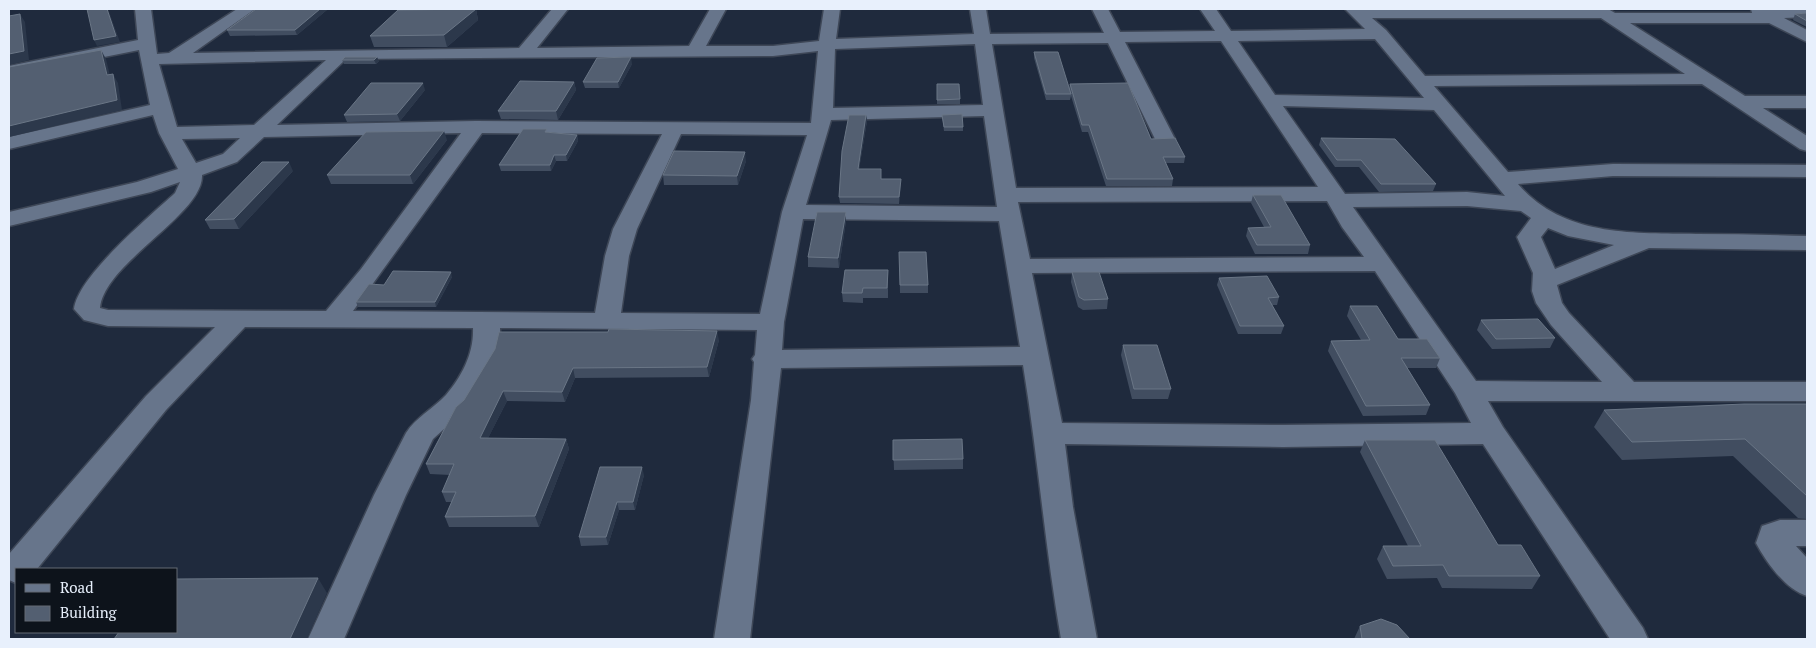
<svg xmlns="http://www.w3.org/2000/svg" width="1816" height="648" font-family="'PT Serif',serif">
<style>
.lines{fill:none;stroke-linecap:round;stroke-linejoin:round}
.minor-casing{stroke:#3e4757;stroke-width:3}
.minor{fill:#67758b;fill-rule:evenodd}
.wall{fill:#414d60}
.shaded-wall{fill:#2c384b}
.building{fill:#535f71;stroke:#6a7686}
</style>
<rect width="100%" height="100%" fill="#1f2a3d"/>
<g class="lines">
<g class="minor-casing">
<path id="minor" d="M135,9h16l6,45 12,-1 68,-44h18l-62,44 326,-5 33,-39h16l-31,39 152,-2 21,-37h16l-20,37h67l46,-5 5,-32h16l-4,30 138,-5 -4,-25h16l4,25 114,-1 -12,-24h16l12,23 95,-1 -15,-22h16l15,22 134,-2 -20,-20h263l7,4h137l-1,-4h56v8l-23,1 23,12v12l-38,-19h-139l115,73h62v12h-44l44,28v15l-7,-2 -98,-65 -268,2 74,86 105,-8 194,1v12l-194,-1 -95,8c45,53 115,49 178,50 37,0 74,1 111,2v14l-158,-2 -92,37 5,18 7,10 65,69h173v19h-319l15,26 140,201 5,11h-38l-127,-195 -200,3 -218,-3 8,63 24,132h-36c-16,-91 -23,-183 -38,-274l-242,3 -31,271h-36l37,-239 3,-38 -2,-3 3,-4 2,-25 -257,-2v18l-3,12 -31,51 -33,30 -27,56 -62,144h-36l66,-144 32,-62c10,-16 27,-24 40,-38 16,-19 28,-42 27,-67l-228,-1 -79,83 -129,159h-21v14l-7,-3v-26l137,-158 69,-69 -107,-1 -24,-6 -10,-11c4,-33 75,-92 101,-116l5,-11 -29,10 -142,34v-14l128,-30 41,-13 -19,-36 -6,-18 -144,34v-12l141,-32 -11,-55 -130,26v-10l129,-26zM1372,18h229l84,56 -260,2 -39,-46zM1375,39l49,59 -149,-3 -37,-54zM1221,41l97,146 -302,1 -24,-144 116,-1 47,96 3,4 7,2 7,-2 3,-4 -50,-97zM975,44l8,61 -150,3 2,-59zM818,51l-7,72 -335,-2 -199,4 69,-66 427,-3zM326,60l-72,65 -77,2 -18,-63zM1283,106l151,4 71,86 -38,-4 -122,2zM984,116l13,91 -191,-2 25,-85zM461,133l-100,136 -35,42 -218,-1 -8,-2c4,-45 104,-94 102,-133l35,-13 27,-25zM482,133l180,1 -49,95 -8,27 -10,57 -242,-2zM681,134l126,1 -25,77 -22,102 -139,-1 8,-57 8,-27zM240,138l-17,16 -27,9 -14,-24zM1327,201l15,26 22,30 -334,2 -12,-57zM1467,206l54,5 10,7 -14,19 16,36 -1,18 4,12 15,22 51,57 -126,-1 -123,-174zM803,219l196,2 21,126 -238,3 2,-28zM1548,228l20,8 46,9 -59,24 -14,-32zM1375,271l80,122 16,30 -188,2 -221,-2 -30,-150z
M1780,520h27v26h-11l11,12v38c-21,-6 -41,-34 -51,-53l6,-17z"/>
</g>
<use href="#minor" class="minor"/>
</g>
<path class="wall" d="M328,9l-31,26 -67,1 -3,-6z
M476,9l2,11 -31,27h-73l-4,-11z
M1807,13v14l-14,-7 2,-6z
M1034,52l35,36 1,-4 81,55 34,18 -1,6h-18l7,16 -1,7h-66l-18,-54h-6l-11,-36 -1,4h-24l-12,-42z
M345,57l34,4 -3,3h-32l-2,-4z
M632,64l-13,24h-34l-2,-6z
M574,82l2,8 -18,30 -57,-1 -3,-8z
M937,84l23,15v5h-23z
M425,90l-25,31 -53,1 -3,-7z
M866,115l1,6 -8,48 22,10h20l-2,25 -59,-1 -1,-6z
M942,115l21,12v4h-19z
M548,132l29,3 1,6 -11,20h-11l-5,10h-50l-2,-6z
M1321,138l115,46 -3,7 -54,1 -20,-25h-24l-16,-22z
M447,140l-34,44h-82l-4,-9z
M746,161l-8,24h-74l-1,-10z
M293,171l-54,58h-29l-5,-9z
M1253,195l57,50 -2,9h-53l-9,-18 2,-8 16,-1 -13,-24z
M846,221l-7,47 -31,-1v-10z
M899,252l29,33v8h-28z
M888,270v28h-25v5l-20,-1 -1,-9z
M1072,272l36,27 -1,10 -24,1 -5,-3 -7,-25z
M452,277l-16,30h-78l-2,-5 28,-17z
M1219,278l60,19 -2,8h-5l12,21 -3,8h-43l-21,-49z
M1350,306l48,33 42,19 -4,10h-29l23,37 -4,10 -63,1 -35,-65 3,-10 30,-1 -14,-24z
M1481,320l74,18 -5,10 -58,1 -15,-19z
M608,332l111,8 -10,37 -134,1 -10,24 -58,-1 -19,37 78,1 3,10 -30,78h-90l-4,-10 7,-15h-6l-4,-10 8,-17 -20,-1 -4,-10 30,-57z
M1123,345l48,44 -3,10h-36l-11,-44z
M1807,404v115l-9,-1 -65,-62 -111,4 -28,-33 10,-17z
M893,440l70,19v10l-69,1z
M1365,440l133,105 42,31 -8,13 -90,-1 -5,-10 -50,1 -10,-20 6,-13h25l-48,-94z
M644,475l-9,35h-16l-11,35 -27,1 -2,-9z
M1360,626l50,13h-56z"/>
<path class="shaded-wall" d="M107,9h1l12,33 -23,4 -3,-6z
M320,9h8l-31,26 -2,-5z
M476,9l2,11 -31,27 -3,-12z
M20,14l5,8 4,38 -20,5v-11z
M101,50l5,9 6,25 -5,-9z
M377,57l2,4 -3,3 -2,-4z
M631,57l1,7 -13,24 -1,-6z
M113,74l5,9 4,27 -113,27v-11z
M574,82l2,8 -18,30 -2,-9z
M423,83l2,7 -25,31 -3,-7z
M866,115l1,6 -9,55v-7z
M444,131l3,9 -34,44 -3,-9z
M577,135l1,6 -11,20 -1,-6z
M745,152l1,9 -8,24 -1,-9z
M554,155l2,6 -5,10 -1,-6z
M289,162l4,9 -54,58 -5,-10z
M901,179v7l-2,18v-7z
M846,212v9l-7,47 -1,-10z
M451,272l1,5 -16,30 -1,-5z
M717,331l2,9 -10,37 -2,-10z
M573,368l2,10 -10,24 -3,-10z
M503,391l4,10 -24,47 -3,-10z
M566,439l3,10 -30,78 -4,-11z
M642,467l2,8 -9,35 -2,-8z
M617,502l2,8 -11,35 -2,-8z
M318,578l9,15 -20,46h-17z"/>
<path class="building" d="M87,9h20l9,27 -22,4z
M256,9h64l-25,21h-68z
M476,9l-32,26 -74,1 28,-26z
M1807,13v8l-12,-7z
M20,14l4,37 -15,3v-38z
M101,50l6,25 6,-1 4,26 -108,26v-59z
M1034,52h24l13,42h-25z
M345,57h32l-3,3h-32z
M631,57l-13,25h-35l14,-24z
M520,81l54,1 -18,29h-58z
M371,83h52l-26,31 -53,1z
M1128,83l23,56 24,-1 10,19h-22l10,22h-66l-18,-54h-7l-12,-41z
M937,84h22l1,15 -23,1z
M962,114l1,13h-19l-2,-12z
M849,115h17l-8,54h23v10h20l-2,18h-60l3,-46z
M523,129h24l-2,3 32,3 -11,20h-12l-4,10h-51z
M444,131l-34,44h-83l39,-43z
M1321,138l74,1 41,45h-55l-20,-24h-24z
M674,151l71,1 -8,24 -74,-1z
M262,162h27l-55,57 -29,1z
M1253,195h28l29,50h-53l-9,-17 23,-1z
M817,212h29l-8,46 -30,-1z
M899,252h27l2,33h-28z
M845,270h43l-1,18h-24l-1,5h-20z
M393,271l58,1 -16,30h-79l13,-18 15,1z
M1072,272h27l9,27 -24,1 -5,-3z
M1267,276l12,21 -11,1 16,28h-44l-21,-48z
M1350,306h27l21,33h29l13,19h-39l29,47 -64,1 -35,-65 39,-1z
M1538,319l17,19 -59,1 -15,-19z
M609,329l108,2 -10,36 -134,1 -11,24 -59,-1 -23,47 86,1 -31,77 -90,1 11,-25h-14l12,-28h-28l30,-57 8,-7 31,-51 4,-17h109z
M1123,345h34l14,44h-37z
M1744,404h63v92l-62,-57 -113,3 -28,-32z
M962,439l1,20 -70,1v-20z
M1365,440h70l63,105h23l19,31h-91l-6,-11 -50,1 -10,-20h38z
M600,467h42l-9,35h-16l-11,35h-27z
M318,578l-28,61h-176l5,-7h57v-53z
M1381,619l16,6 13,14h-48l-2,-13z"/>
<rect width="1816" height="648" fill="none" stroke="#e8f0fc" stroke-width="20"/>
<rect x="15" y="568" width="162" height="65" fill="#0d131b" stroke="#656b75"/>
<rect x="25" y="584" width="25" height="8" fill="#67758b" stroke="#656b75"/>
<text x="60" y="593" font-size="15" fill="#e8f0fc">Road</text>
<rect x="25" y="606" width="25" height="15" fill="#535f71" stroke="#656b75"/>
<text x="60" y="618" font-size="15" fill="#e8f0fc">Building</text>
</svg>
